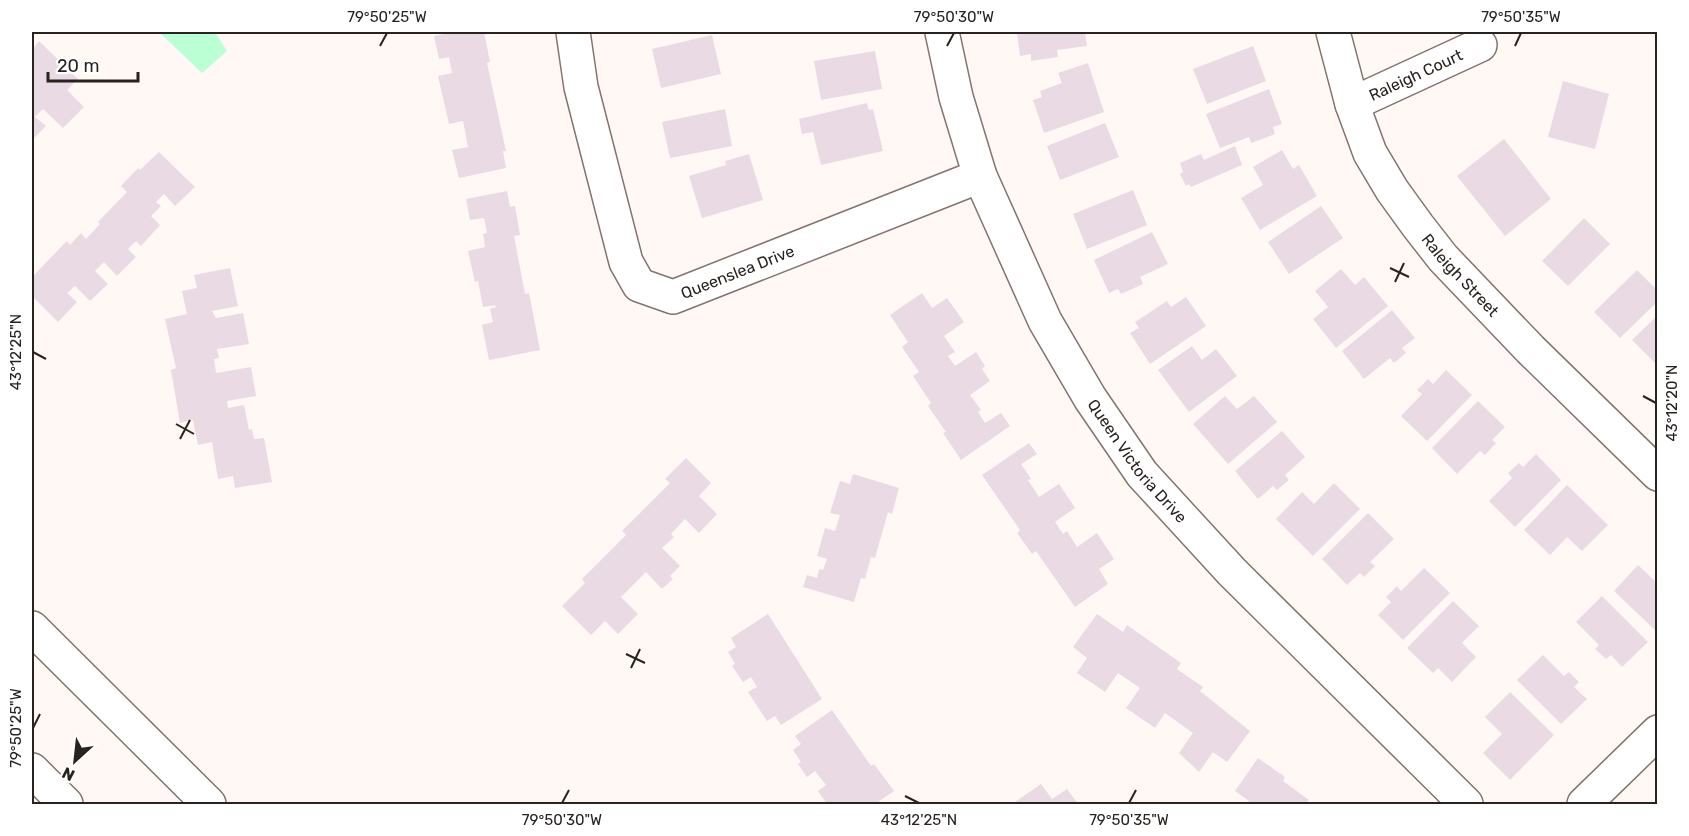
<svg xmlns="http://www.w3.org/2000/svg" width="1689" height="836" font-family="Rubik,sans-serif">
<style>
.green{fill:#bbffd5}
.building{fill:#e9dae4}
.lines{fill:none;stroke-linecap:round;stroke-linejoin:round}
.minor-casing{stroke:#83746d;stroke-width:36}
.highway-casing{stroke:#83746d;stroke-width:36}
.minor{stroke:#fff;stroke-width:33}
.highway{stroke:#fff;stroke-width:33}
.ticks{fill:none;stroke:#292320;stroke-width:2}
.labels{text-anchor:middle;stroke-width:4.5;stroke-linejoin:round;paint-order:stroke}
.street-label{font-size:16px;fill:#292320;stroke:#fff}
.neatline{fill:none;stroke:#292320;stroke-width:2}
.ticks-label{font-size:15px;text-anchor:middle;fill:#292320}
</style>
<rect width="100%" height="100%" fill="#fff8f5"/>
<path class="green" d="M159,32h56l12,19 -25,22z"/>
<path class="building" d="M448,32h36l6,30 -3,1 19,88h-3l3,17 -47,10 -7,-28 16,-3 -5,-26 -14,3 -11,-48 14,-3 -3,-16 -10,2 -5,-23 15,-3z
M1017,32h68l2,14 -30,4 1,7 -27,4v-7l-11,2z
M712,35l9,39 -60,14 -9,-39z
M39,41l39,38 -11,11 17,17 -21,21 -20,-19 -8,8 11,9 -14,14v-90z
M1253,46l13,35 -59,23 -14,-35z
M875,51l7,38 -61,11 -7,-39z
M1088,63l16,49 -60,21 -11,-33 9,-3 -2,-6 22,-8 -4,-10z
M1563,81l46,13 -14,55 -47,-12z
M1269,89l13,35 -9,3 2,7 -24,9 -2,-6 -29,11 -14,-34z
M867,103l2,7 4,-1 10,42 -62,14 -8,-33 -11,2 -3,-15z
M725,109l7,37 -62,12 -8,-36z
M1105,123l14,34 -59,23 -13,-34z
M1504,139l47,60 -46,37 -48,-60z
M1235,146l7,19 -51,22 -2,-3 -3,2 -6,-12 3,-2 -3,-9 21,-9 3,6z
M1282,150l11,19 6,-4 18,31 -57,34 -19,-32 22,-13 -10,-18z
M159,152l36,35 -20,19 -11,-12 -8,8 5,4 -10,10 9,9 -19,21 -5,-5 -8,8 8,8 -19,19 -13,-14 -9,9 13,13 -18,17 -15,-15 -8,7 10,9 -19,20 -26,-26v-19l35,-36 3,4 11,-12 5,6 14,-15 -2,-2 29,-30 -6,-6 17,-18 2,2z
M749,154l14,46 -61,18 -13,-42 37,-11 -1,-4z
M1133,190l14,35 -60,24 -14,-35z
M507,191l3,16 5,-1 5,29 -6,1 11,58 4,-1 11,57 -51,10 -7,-35 11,-3 -3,-13 6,-2 -1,-2 -12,2 -5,-26 -3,1 -7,-31 17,-4 -2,-13 4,-1 -3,-15 -14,2 -4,-21z
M1321,206l22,32 -54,36 -21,-32z
M1584,218l26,26 -42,42 -26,-25z
M1152,232l16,32 -28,13 3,7 -22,10 -3,-5 -9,4 -15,-33z
M230,268l8,38 -26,5 4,7 27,-5 6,31 -32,5 2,9 -5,1 2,14 35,-6 5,29 -29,5 1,7 16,-3 5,25 3,-1 2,10 10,-1 8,44 -37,6 -2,-12 -15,3 -6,-37 -14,3 -5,-25 -13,3 -9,-53 5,-2 -11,-49 22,-5 -5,-23 15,-3 -3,-13z
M1341,269l14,16 9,-8 24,29 -52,42 -23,-29 15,-12 -13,-16z
M1637,270l21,21v10l-38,37 -26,-26z
M922,293l10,15 15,-10 17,24 -20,14 11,16 -7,4 7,10 21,-14 9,14 -3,3 8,12 -20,14 11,15 -3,2 7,11 16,-10 9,13 -49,34 -18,-27 3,-1 -18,-26 3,-3 -18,-27 6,-4 -17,-25 6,-5 -18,-27z
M1186,297l20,29 -56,38 -20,-31 9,-5 -4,-6 32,-21 4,6z
M1392,310l23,28 -13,10 4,5 -12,10 -4,-5 -26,21 -22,-28z
M1658,315v51l-26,-26z
M1192,346l10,14 14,-11 21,27 -48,36 -31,-42z
M1446,370l26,25 -45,46 -26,-25 21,-22 -5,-4 11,-11 5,5z
M1225,396l12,13 17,-13 23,26 -49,42 -35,-40z
M1478,401l27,26 -13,13 4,3 -11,12 -5,-4 -23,23 -25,-26z
M1282,431l23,26 -20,18 4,5 -12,10 -4,-4 -15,13 -23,-28z
M1029,443l8,11 -16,10 10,15 -3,1 11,17 20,-13 16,24 -20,14 8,12 4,-3 10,16 20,-14 17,26 -15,10 9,15 -33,23 -39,-56 -4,3 -15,-21 3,-3 -38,-55z
M1536,454l25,26 -46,47 -26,-26 23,-23 -4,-5 11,-10 4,4z
M686,458l25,25 -12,13 18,18 -18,19 -14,-14 -14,15 3,3 -12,11 18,18 -10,10 3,3 -11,10 -16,-17 -25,25 17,17 -20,20 -13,-13 -14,14 -29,-29 23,-23 -3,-4 44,-44 -4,-4 48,-48 -5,-4z
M853,474l46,14 -7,26 -4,-2 -13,46 -4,-1 -6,22 -4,-1 -7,24 -51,-15 4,-12 10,3 2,-9 4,1 4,-11 -10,-3 8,-28 10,3 5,-16 -10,-2 10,-32 10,3z
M1334,483l26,26 -47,47 -37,-37 26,-27 12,12z
M1567,485l41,40 -26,26 -15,-14 -17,18 -26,-25z
M1368,513l26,26 -24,23 5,4 -11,11 -4,-4 -13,12 -25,-26z
M1638,565l20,19v49l-44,-42z
M1424,568l26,25 -47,47 -25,-25 13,-13 -5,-5 11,-11 4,5z
M1602,596l46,46 -26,25 -11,-12 -5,4 -11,-10 4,-4 -23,-23z
M1453,601l26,25 -17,17 14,14 -24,25 -14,-14 -5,5 -26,-25z
M768,614l54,85 -41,26 -6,-9 -8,5 -19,-29 9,-5 -6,-10 -8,5 -11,-16 3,-2 -7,-12 8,-5 -5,-9z
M1097,614l26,18 4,-7 54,38 -4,6 26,18 -3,4 50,40 -23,31 -14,-10 -14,20 -20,-19 14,-20 -28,-20 -10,15 -29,-20 14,-20 -22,-15 -13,19 -28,-19 10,-15 -14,-11z
M1543,655l21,21 5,-4 10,10 -5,5 13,12 -26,25 -44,-44z
M1510,692l44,43 -44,45 -27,-27 19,-19 -17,-17z
M832,710l39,56 3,-2 20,27 -19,13h-48l-9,-13 8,-6 -11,-14 -8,6 -9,-13 3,-2 -8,-12 8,-6 -6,-8z
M1258,758l27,19 -2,4 26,19 -4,4h-58l2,-3 -14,-10z
M1041,784l11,15 15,-10 11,15h-66z"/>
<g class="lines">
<g class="minor-casing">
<g id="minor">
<path id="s1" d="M573,32l8,55 45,175 13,23 34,12 307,-121"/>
<path id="s2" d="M942,32l14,65 24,79 65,145 45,77 52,76 90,98 234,232"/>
<path id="s3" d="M1333,32l19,72 18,49 22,37 26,36 25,32 88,92 127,124"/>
<path id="s4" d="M1352,104l128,-59"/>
<path d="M1584,804l74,-72"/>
</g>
</g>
<g class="highway-casing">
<path id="highway" d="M32,628l177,176
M32,770l34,34"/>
</g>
<use href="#minor" class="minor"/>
<use href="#highway" class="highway"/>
</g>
<path class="ticks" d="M380,46l7,-13M947,46l7,-13M1515,46l6,-13M1390,268l19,9M1395,282l9,-19M33,352l13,7M1643,396l13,7M176,424l18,10M180,439l10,-19M626,654l19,9M631,668l9,-19M33,728l7,-14M905,796l14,7M562,803l7,-13M1129,803l7,-13"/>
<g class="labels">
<g class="street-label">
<text dy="6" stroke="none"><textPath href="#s4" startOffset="70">Raleigh Court</textPath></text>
<text dy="6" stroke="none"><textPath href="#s1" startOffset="368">Queenslea Drive</textPath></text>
<text dy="6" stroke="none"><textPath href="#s3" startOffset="279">Raleigh Street</textPath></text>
<text dy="6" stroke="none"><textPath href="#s2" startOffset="476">Queen Victoria Drive</textPath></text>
</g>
</g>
<rect width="1689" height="836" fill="none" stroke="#ffffff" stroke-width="66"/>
<g transform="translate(75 761) rotate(207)" stroke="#ffffff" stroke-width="4.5" paint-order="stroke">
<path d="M0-4.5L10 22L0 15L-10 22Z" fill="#292320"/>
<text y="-9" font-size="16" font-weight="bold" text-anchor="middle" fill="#292320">N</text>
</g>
<path d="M48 72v9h90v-9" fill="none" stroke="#292320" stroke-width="3"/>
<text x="57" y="72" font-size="18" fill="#292320" stroke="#ffffff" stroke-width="4.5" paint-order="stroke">20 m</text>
<rect x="33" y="33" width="1623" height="770" class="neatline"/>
<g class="ticks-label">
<text x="387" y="22">79°50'25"W</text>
<text x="954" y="22">79°50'30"W</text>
<text x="1521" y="22">79°50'35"W</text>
<text transform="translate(16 352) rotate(-90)" y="5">43°12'25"N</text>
<text transform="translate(1672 403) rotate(-90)" y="5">43°12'20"N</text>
<text transform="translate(16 728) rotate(-90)" y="5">79°50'25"W</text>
<text x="562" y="825">79°50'30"W</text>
<text x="919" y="825">43°12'25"N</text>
<text x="1129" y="825">79°50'35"W</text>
</g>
</svg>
